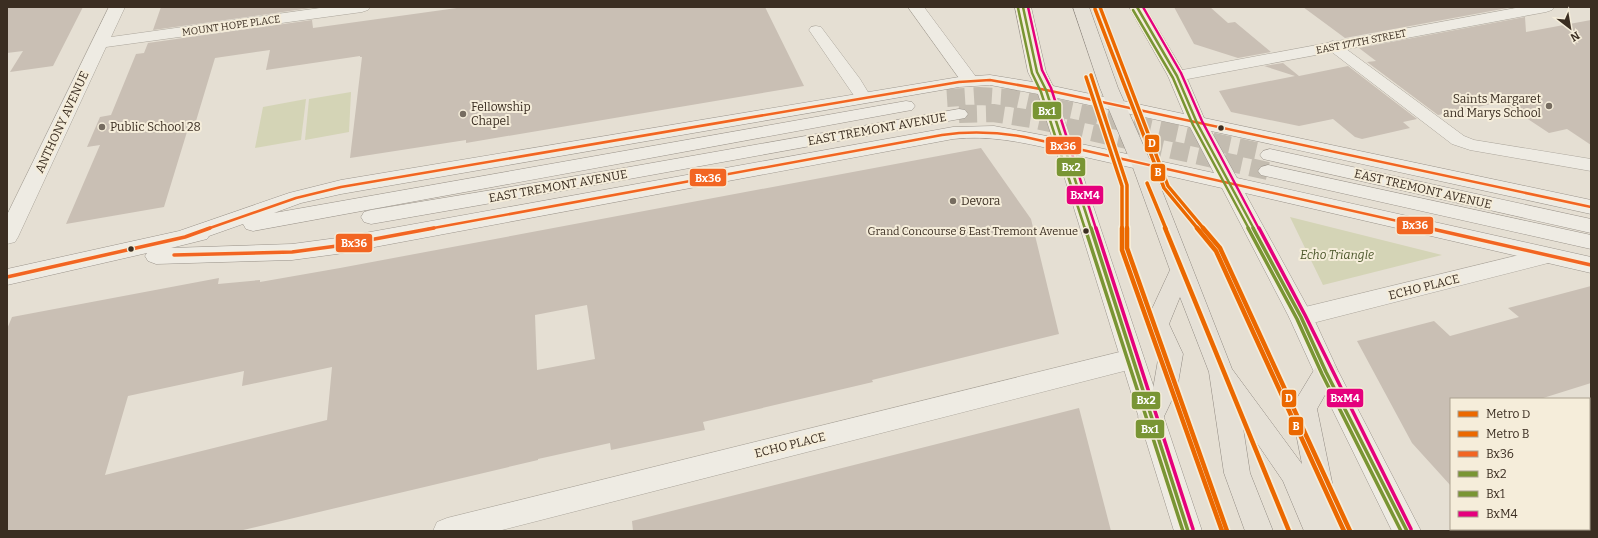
<svg xmlns="http://www.w3.org/2000/svg" width="1598" height="538" font-family="Bitter,serif">
<style>
.green{fill:#d4d4b6}
.building{fill:#c9bfb4;fill-rule:evenodd}
.lines{fill:none;stroke-linecap:round;stroke-linejoin:round}
.secondary-tunnel{stroke:#c3bcb0;stroke-width:18;stroke-dasharray:18 9;stroke-linecap:butt}
.lane-casing{stroke:#aba59b;stroke-width:1}
.street-casing{stroke:#aba59b;stroke-width:1}
.secondary-casing{stroke:#9b948b;stroke-width:1}
.primary-casing{stroke:#918a82;stroke-width:1}
.lane{fill:#eeebe3;fill-rule:evenodd}
.street{fill:#eeebe3;fill-rule:evenodd}
.secondary{fill:#eeebe3;fill-rule:evenodd}
.primary{fill:#e5e0d6;fill-rule:evenodd}
.bus-1-far1-casing{stroke:#f5edda;stroke-width:5}
.bus-1-casing{stroke:#f5edda;stroke-width:6}
.bus-2-far1-casing{stroke:#f5edda;stroke-width:5}
.bus-2-casing{stroke:#f5edda;stroke-width:6}
.bus-3-far1-casing{stroke:#f5edda;stroke-width:5}
.bus-3-casing{stroke:#f5edda;stroke-width:6}
.bus-4-far1-casing{stroke:#f5edda;stroke-width:5}
.bus-4-casing{stroke:#f5edda;stroke-width:6}
.bus-1-far1{stroke:#f26522;stroke-width:2.5}
.bus-1{stroke:#f26522;stroke-width:3.5}
.bus-2-far1{stroke:#799534;stroke-width:2.5}
.bus-2{stroke:#799534;stroke-width:3.5}
.bus-3-far1{stroke:#799534;stroke-width:2.5}
.bus-3{stroke:#799534;stroke-width:3.5}
.bus-4-far1{stroke:#e5007d;stroke-width:2.5}
.bus-4{stroke:#e5007d;stroke-width:3.5}
.metro-1-far1-casing{stroke:#f5edda;stroke-width:6}
.metro-1-casing{stroke:#f5edda;stroke-width:8}
.metro-2-far1-casing{stroke:#f5edda;stroke-width:6}
.metro-2-casing{stroke:#f5edda;stroke-width:8}
.metro-1-far1{stroke:#eb6800;stroke-width:3.5}
.metro-1{stroke:#eb6800;stroke-width:4.5}
.metro-2-far1{stroke:#eb6800;stroke-width:3.5}
.metro-2{stroke:#eb6800;stroke-width:4.5}
.poi-dot{fill:#766c60;stroke:#f5edda;stroke-width:1.5}
.bus-dot{fill:#3b2e22;stroke:#f5edda;stroke-width:1.5}
.labels{text-anchor:middle;stroke-width:4;stroke-linejoin:round;paint-order:stroke}
.far-street-label{font-size:10px;fill:#3b2e22;stroke:#f5edda}
.bus-label{font-size:11px;fill:#3b2e22;stroke:#f5edda;text-anchor:end}
.poi-label{font-size:12px;fill:#3b2e22;stroke:#f5edda;text-anchor:start}
.street-label{font-size:12px;fill:#3b2e22;stroke:#f5edda}
.park-label{font-size:12px;font-style:italic;fill:#4b562a;stroke:#f5edda}
.line-badge{stroke:#f5edda;stroke-width:1.5}
.badge-label{font-size:11px;text-anchor:middle;font-weight:bold;fill:#fff}
</style>
<rect width="100%" height="100%" fill="#e5dfd3"/>
<path class="green" d="M351,92l-2,40 -44,8 4,-41z
M306,99l-5,41 -46,8 8,-41z
M1290,217l152,38 -119,30z"/>
<path class="building" d="M7,7h76l-30,59 -43,6 13,-21 -16,2z
M161,7h150v1l-158,22z
M464,7h301l39,79 -338,57v-3l-116,18 12,-101h-2v-1l-94,14 4,-20 -55,8 -19,63 -6,1 -26,85 -98,17 34,-79 -13,2 13,-30 11,-2 25,-61 8,-1 4,-10 164,-23 1,8z
M1174,7h36l18,16 7,-1 36,30 -33,6 -44,-14z
M1303,7h210l-168,31z
M1525,17l1,15 65,-12v125l-24,-16 -18,4 -47,-31 -64,13 -71,-53 9,-1 -17,-13z
M1283,63l16,13 49,-10 69,53 -14,3 7,6 -48,11 -7,-2 -22,-18 -34,7 -68,-14 -12,-21 76,-15 -31,-10z
M981,148l50,71 28,115 -187,46 1,2 -170,40 2,8 -94,20 -1,-7 -72,16v1l-299,71h-232v-202l5,-12 207,-39 -1,6 42,-4v2l80,-14zM587,305l8,54 -58,11 -2,-55zM332,367l-5,53 -222,55 23,-79 116,-25 -2,15z
M1591,286v97l-51,16h-89v87l-39,-43 -55,-102 77,-20 16,15 69,-19 -11,-9z
M1079,408l32,123h-478l-1,-10z"/>
<g class="lines">
<path class="secondary-tunnel" d="M947,98l32,-2 32,2 245,53
M959,114l34,-1 39,6 236,52"/>
<g class="lane-casing">
<path id="lane" d="M816,26l5,1 39,52 11,18 -2,3 -6,2 -6,-2 -48,-70 2,-3z
M1333,41l5,2 126,93 10,4 117,19v12l-121,-21 -18,-6 -124,-95 -3,-3 3,-3z"/>
</g>
<g class="street-casing">
<path id="street" d="M109,7h16l-14,30 216,-30h43l-2,3 -6,2 -256,35 -88,190 -3,5 -8,2v-29z
M908,7h16l55,74 -3,4 -6,1 -6,-1z
M1521,7h33l-2,3 -6,2 -369,69 -6,-1 -3,-4 3,-4 6,-1z
M1548,248l8,3 3,5 -3,5 -255,65 -8,-3 -4,-6 4,-6 8,-3z
M1132,349l9,3 3,7 -3,7 -9,3 -634,162h-65l4,-9 10,-4z"/>
</g>
<g class="secondary-casing">
<path id="secondary" d="M1015,7h16l15,65 7,14 131,28 -16,-38 -39,-69h16l41,69 18,42 387,82v14l-380,-83 26,47 354,79v16l-346,-80 68,124 25,54 83,160h-29l-78,-159 -25,-55 -67,-129 -146,-33 126,376h-28l-118,-381c-35,-8 -67,-15 -103,-11l-616,115 -45,6 -136,4 -8,-3 -3,-5 2,-3 -140,32v-16l172,-38 110,-38 52,-13 618,-103 31,-2 43,7 -5,-10zM990,85l48,9 14,43 -58,-11 -41,1 -616,111 -45,6 -121,4 36,-9 2,-3 34,-12 3,5 7,2 653,-120 6,-1 3,-4 -3,-4 -6,-1 -632,112 27,-10 40,-9 618,-107zM1057,98l133,29 24,46 -142,-31z
M959,109l6,1 3,4 -3,4 -347,63 -247,43 -7,-2 -3,-5 3,-5 7,-2 247,-41z
M1270,149l321,70v14l-328,-74 -3,-4 3,-4z
M1268,165l323,70v14l-330,-74 -3,-4 3,-4z"/>
</g>
<g class="primary-casing">
<path id="primary" d="M1073,7h16l29,81 34,77 80,204 70,95 -11,-56 26,-43 9,-3 9,3 3,7 -21,37 25,122h-38l-21,-50 -41,-60 8,52 23,58h-28l-21,-58 -15,-101 -29,-75 -11,27 14,30 -6,35 -17,36 -9,3 -9,-3 -4,-8 15,-28 6,-35 -14,-30 25,-54 -38,-105 -32,-77z"/>
</g>
<use href="#lane" class="lane"/>
<use href="#street" class="street"/>
<use href="#secondary" class="secondary"/>
<use href="#primary" class="primary"/>
<g class="bus-1-far1-casing">
<path id="bus-1-far1" d="M207,229l89,-31 45,-11 618,-105 31,-2 56,10 545,117
M428,229l514,-94c28,-4 55,-3 83,2l408,92"/>
</g>
<g class="bus-1-casing">
<path id="bus-1" d="M1428,228l163,37
M174,255l118,-3 45,-6 97,-18
M7,277l178,-40 25,-9"/>
</g>
<g class="bus-2-far1-casing">
<path id="bus-2-far1" d="M1023,7l14,65 9,18 45,139
M1137,7l40,69 20,47 57,106"/>
</g>
<g class="bus-2-casing">
<path id="bus-2" d="M1091,228l97,303
M1253,228l48,89 25,55 81,159"/>
</g>
<g class="bus-3-far1-casing">
<path id="bus-3-far1" d="M1018,8l14,65 9,19 44,137
M1133,10l40,68 20,47 56,104"/>
</g>
<g class="bus-3-casing">
<path id="bus-3" d="M1085,228l98,303
M1248,228l49,91 25,55 79,157"/>
</g>
<g class="bus-4-far1-casing">
<path id="bus-4-far1" d="M1028,7l14,63 9,18 45,141
M1143,7l38,66 21,48 57,108"/>
</g>
<g class="bus-4-casing">
<path id="bus-4" d="M1096,228l97,301
M1259,228l46,87 106,214"/>
</g>
<use href="#bus-1-far1" class="bus-1-far1"/>
<use href="#bus-1" class="bus-1"/>
<use href="#bus-2-far1" class="bus-2-far1"/>
<use href="#bus-2" class="bus-2"/>
<use href="#bus-3-far1" class="bus-3-far1"/>
<use href="#bus-3" class="bus-3"/>
<use href="#bus-4-far1" class="bus-4-far1"/>
<use href="#bus-4" class="bus-4"/>
<g class="metro-1-far1-casing">
<path id="metro-1-far1" d="M1100,7l68,179 36,43
M1091,75l36,110v44
M1147,183l19,46"/>
</g>
<g class="metro-1-casing">
<path id="metro-1" d="M1127,228v20l100,283
M1165,228l124,303
M1203,228l17,20 130,283"/>
</g>
<g class="metro-2-far1-casing">
<path id="metro-2-far1" d="M1095,9l69,179 34,41
M1086,77l36,109v43"/>
</g>
<g class="metro-2-casing">
<path id="metro-2" d="M1122,228v22l100,281
M1197,228l19,23 128,280"/>
</g>
<use href="#metro-1-far1" class="metro-1-far1"/>
<use href="#metro-1" class="metro-1"/>
<use href="#metro-2-far1" class="metro-2-far1"/>
<use href="#metro-2" class="metro-2"/>
</g>
<g class="poi-dot">
<circle cx="1549" cy="106" r="4"/>
<circle cx="463" cy="114" r="4"/>
<circle cx="102" cy="127" r="4"/>
<circle cx="953" cy="201" r="4"/>
</g>
<g class="bus-dot">
<circle cx="1221" cy="128" r="3.5"/>
<circle cx="1086" cy="231" r="3.5"/>
<circle cx="131" cy="249" r="3.5"/>
</g>
<g class="labels">
<g class="far-street-label">
<text transform="translate(231 25) rotate(-8)" y="4">MOUNT HOPE PLACE</text>
<text transform="translate(1361 41) rotate(-11)" y="4">EAST 177TH STREET</text>
</g>
<g class="bus-label">
<text x="1078" y="235">Grand Concourse &amp; East Tremont Avenue</text>
</g>
<g class="poi-label">
<text x="1541" y="103" text-anchor="end">Saints Margaret<tspan x="1541" dy="14">and Marys School</tspan></text>
<text x="471" y="111">Fellowship<tspan x="471" dy="14">Chapel</tspan></text>
<text x="110" y="131">Public School 28</text>
<text x="961" y="205">Devora</text>
</g>
<g class="street-label">
<text transform="translate(62 122) rotate(-65)" y="4">ANTHONY AVENUE</text>
<text transform="translate(877 129) rotate(-10)" y="4">EAST TREMONT AVENUE</text>
<text transform="translate(558 186) rotate(-10)" y="4">EAST TREMONT AVENUE</text>
<text transform="translate(1423 189) rotate(13)" y="4">EAST TREMONT AVENUE</text>
<text transform="translate(1424 287) rotate(-14)" y="4">ECHO PLACE</text>
<text transform="translate(790 445) rotate(-14)" y="4">ECHO PLACE</text>
</g>
<g class="park-label">
<text x="1337" y="259">Echo Triangle</text>
</g>
</g>
<g class="line-badge">
<rect x="1032" y="101" width="30" height="19" rx="4" fill="#799534"/>
<rect x="1144" y="134" width="16" height="19" rx="4" fill="#eb6800"/>
<rect x="1045" y="136" width="37" height="19" rx="4" fill="#f26522"/>
<rect x="1056" y="157" width="30" height="20" rx="4" fill="#799534"/>
<rect x="1150" y="163" width="16" height="19" rx="4" fill="#eb6800"/>
<rect x="689" y="168" width="38" height="19" rx="4" fill="#f26522"/>
<rect x="1066" y="185" width="38" height="20" rx="4" fill="#e5007d"/>
<rect x="1396" y="216" width="38" height="19" rx="4" fill="#f26522"/>
<rect x="335" y="233" width="38" height="20" rx="4" fill="#f26522"/>
<rect x="1326" y="388" width="38" height="20" rx="4" fill="#e5007d"/>
<rect x="1281" y="389" width="16" height="19" rx="4" fill="#eb6800"/>
<rect x="1131" y="391" width="30" height="19" rx="4" fill="#799534"/>
<rect x="1288" y="416" width="16" height="20" rx="4" fill="#eb6800"/>
<rect x="1135" y="419" width="30" height="20" rx="4" fill="#799534"/>
</g>
<g class="badge-label">
<text x="1047" y="115">Bx1</text>
<text x="1152" y="147">D</text>
<text x="1063" y="150">Bx36</text>
<text x="1071" y="171">Bx2</text>
<text x="1158" y="176">B</text>
<text x="708" y="182">Bx36</text>
<text x="1085" y="199">BxM4</text>
<text x="1415" y="229">Bx36</text>
<text x="354" y="247">Bx36</text>
<text x="1345" y="402">BxM4</text>
<text x="1289" y="402">D</text>
<text x="1146" y="404">Bx2</text>
<text x="1296" y="430">B</text>
<text x="1150" y="433">Bx1</text>
</g>
<rect width="1598" height="538" fill="none" stroke="#3b2e22" stroke-width="16"/>
<rect x="1450" y="398" width="140" height="132" fill="#f5edda" stroke="#aba190"/>
<rect x="1458" y="411" width="20" height="6" fill="#eb6800" stroke="#aba190"/>
<text x="1486" y="418" font-size="12" fill="#3b2e22">Metro D</text>
<rect x="1458" y="431" width="20" height="6" fill="#eb6800" stroke="#aba190"/>
<text x="1486" y="438" font-size="12" fill="#3b2e22">Metro B</text>
<rect x="1458" y="451" width="20" height="6" fill="#f26522" stroke="#aba190"/>
<text x="1486" y="458" font-size="12" fill="#3b2e22">Bx36</text>
<rect x="1458" y="471" width="20" height="6" fill="#799534" stroke="#aba190"/>
<text x="1486" y="478" font-size="12" fill="#3b2e22">Bx2</text>
<rect x="1458" y="491" width="20" height="6" fill="#799534" stroke="#aba190"/>
<text x="1486" y="498" font-size="12" fill="#3b2e22">Bx1</text>
<rect x="1458" y="511" width="20" height="6" fill="#e5007d" stroke="#aba190"/>
<text x="1486" y="518" font-size="12" fill="#3b2e22">BxM4</text>
<g transform="translate(1570 28) rotate(149)" stroke="#f5edda" stroke-width="3" paint-order="stroke">
<path d="M0-3L7 15L0 10L-7 15Z" fill="#3b2e22"/>
<text y="-6" font-size="11" font-weight="bold" text-anchor="middle" fill="#3b2e22">N</text>
</g>
</svg>
